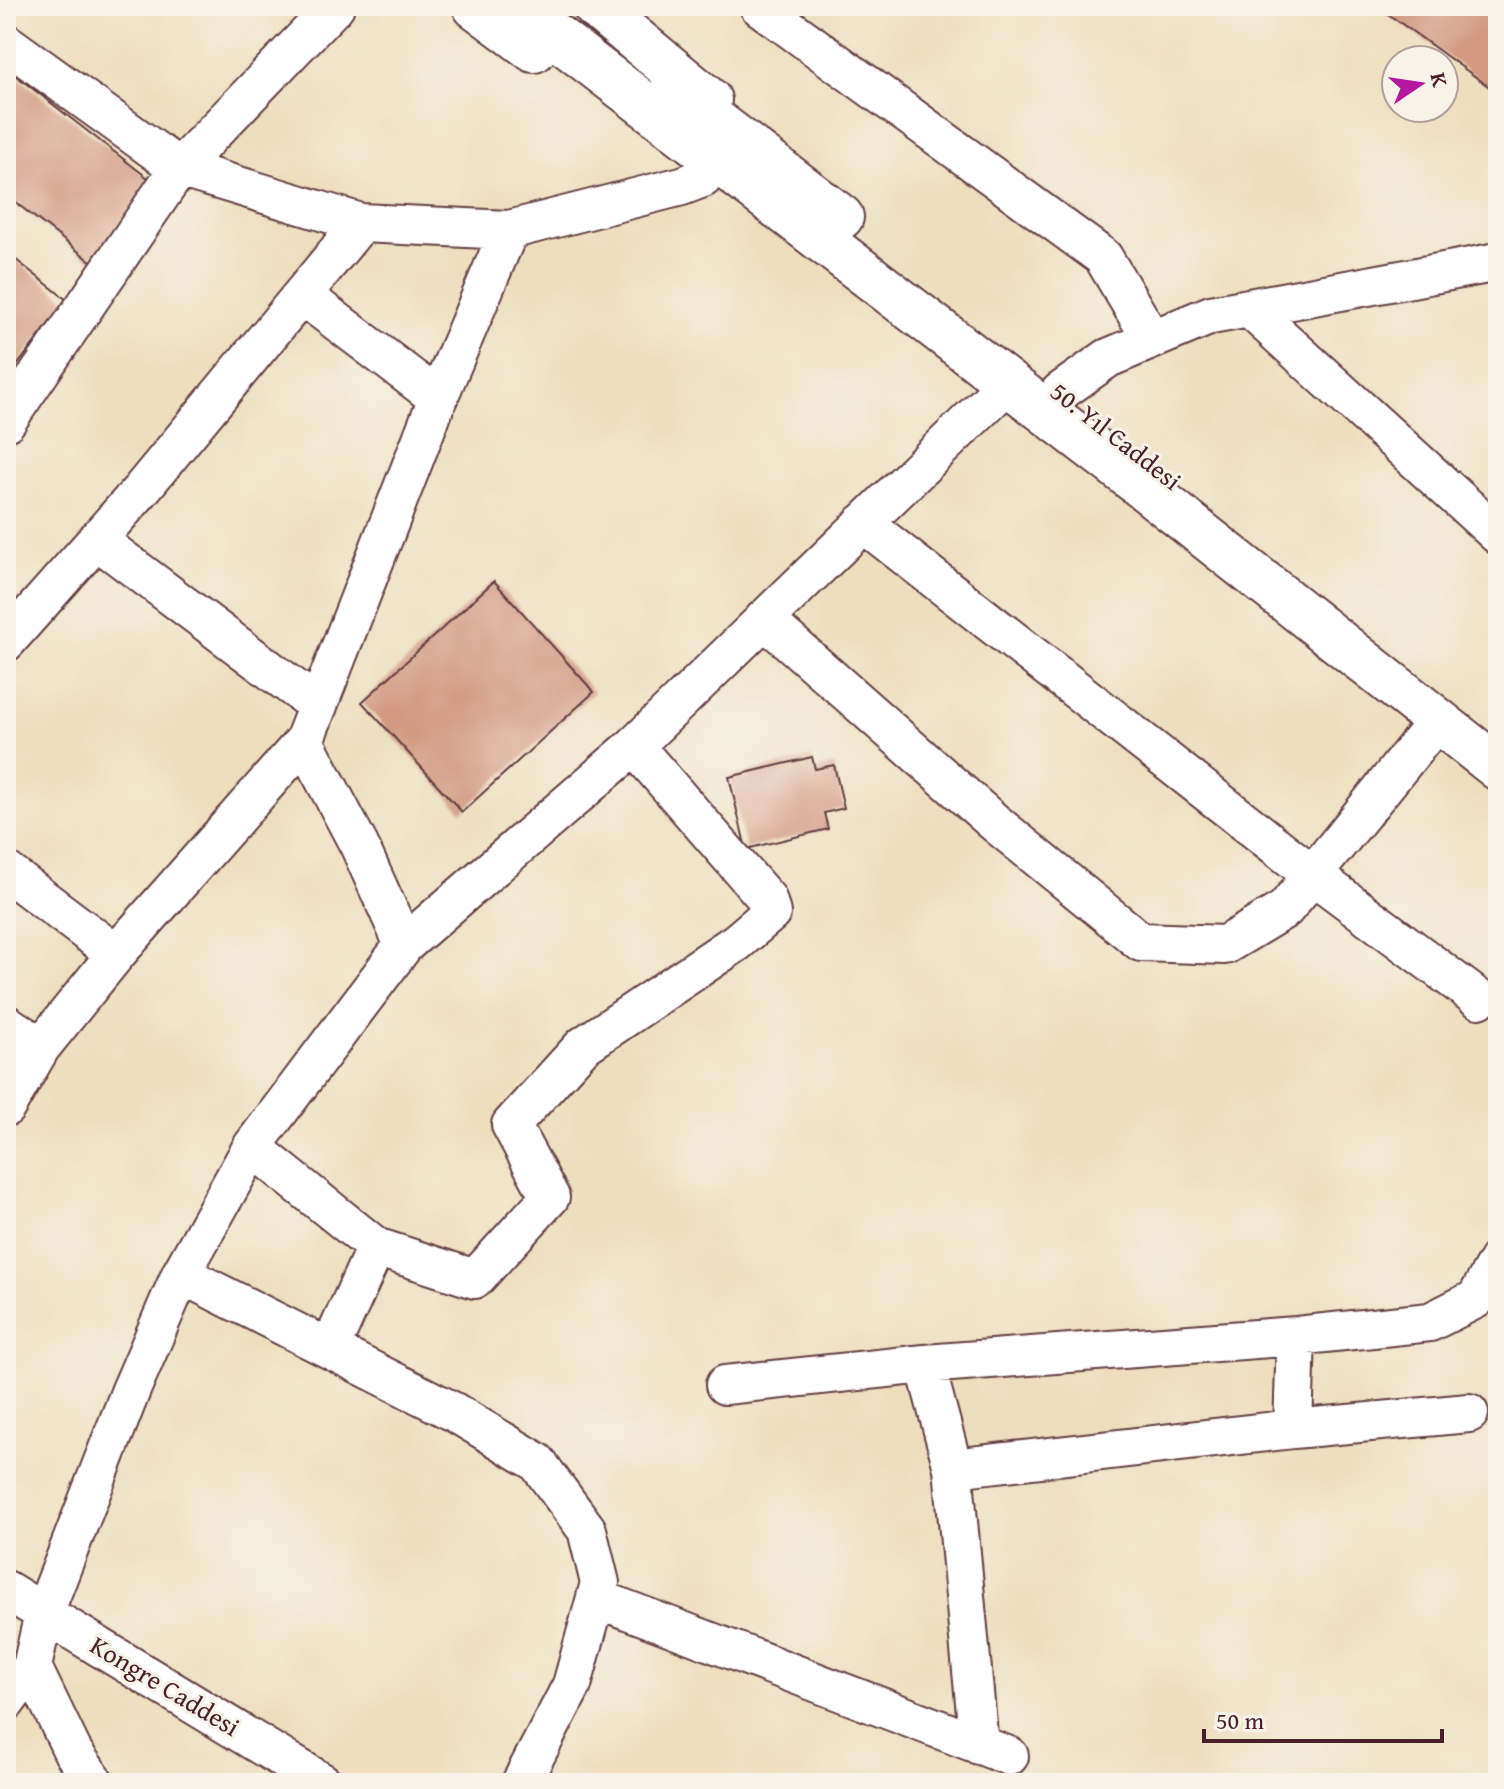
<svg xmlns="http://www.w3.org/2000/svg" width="1504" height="1789" font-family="'Gentium Book Plus',serif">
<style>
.building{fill:#d39a81}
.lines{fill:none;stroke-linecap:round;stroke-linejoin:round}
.minor-casing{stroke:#623c41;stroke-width:42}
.major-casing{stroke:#623c41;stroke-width:48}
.minor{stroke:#fff;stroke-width:38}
.major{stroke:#fff;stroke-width:44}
.labels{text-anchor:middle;stroke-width:6;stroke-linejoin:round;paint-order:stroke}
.street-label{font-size:26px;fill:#4a1f2b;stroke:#f7f3e8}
</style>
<rect width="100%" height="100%" fill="#f7f3e8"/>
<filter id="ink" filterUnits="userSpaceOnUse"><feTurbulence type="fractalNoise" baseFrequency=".0125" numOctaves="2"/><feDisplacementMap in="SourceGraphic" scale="16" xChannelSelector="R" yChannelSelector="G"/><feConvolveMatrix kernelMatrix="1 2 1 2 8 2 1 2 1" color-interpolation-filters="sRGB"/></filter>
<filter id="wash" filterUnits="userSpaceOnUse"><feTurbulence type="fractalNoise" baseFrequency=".006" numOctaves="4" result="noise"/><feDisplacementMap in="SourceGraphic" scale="32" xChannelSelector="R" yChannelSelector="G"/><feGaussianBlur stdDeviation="1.8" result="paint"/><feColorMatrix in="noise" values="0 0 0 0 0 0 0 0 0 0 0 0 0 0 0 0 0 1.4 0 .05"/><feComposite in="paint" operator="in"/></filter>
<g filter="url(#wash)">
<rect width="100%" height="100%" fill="#eddfbe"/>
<g id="blocks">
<path class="building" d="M1377,6h104l17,12v75z
M6,68l147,114 -61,80 -86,-67z
M6,252l61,48 -61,80z
M494,581l100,111 -132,120 -100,-110z
M812,757l3,12 19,-4 10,43 -20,5 4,16 -82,20 -17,-72z"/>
</g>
</g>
<g filter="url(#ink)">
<use href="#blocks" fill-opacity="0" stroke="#623c41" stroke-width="2"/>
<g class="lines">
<g class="minor-casing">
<path id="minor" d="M759,6l344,251 48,81
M6,43l173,125 182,55 148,7 173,-44 21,-8
M302,295l136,103
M1249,308l249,227
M1060,392l48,-34 103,-43 287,-53
M6,422l173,-254 156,-162
M863,523l450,352 166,124
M97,540l221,166
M764,619l230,203 147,120 84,3 60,-36 152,-188
M6,642l134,-151 221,-268
M304,741l55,104 45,100
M6,871l110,83
M6,1024l35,23
M6,1107l35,-60 75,-93 188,-213 134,-343 71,-168
M252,1147l124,100
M181,1274l273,138 83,50 50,68 13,53 -28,102 -51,98
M330,1349l46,-102 99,32 75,-82 -39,-72 72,-79 154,-104 34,-29 -4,-14 -133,-153
M925,1364l28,104
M725,1385l200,-21 371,-28 134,-14 46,-23 22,-39
M1293,1429l3,-93
M6,1590l317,193
M596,1598l413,158
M32,1667l41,85 22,31
M6,1702l26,-35 12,-54 87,-223 50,-116 71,-127 152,-202 230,-199 374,-363
M979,1745l-26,-277 340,-39 176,-16"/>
</g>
<g class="major-casing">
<path id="major" d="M475,6l59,44
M516,6l599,459 383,303
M595,6l114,94
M673,89l168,128"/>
</g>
<use href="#minor" class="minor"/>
<use href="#major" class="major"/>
</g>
</g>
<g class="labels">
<g class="street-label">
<text transform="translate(1116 436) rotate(38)" y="9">50. Yıl Caddesi</text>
<text transform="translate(165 1686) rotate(31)" y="9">Kongre Caddesi</text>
</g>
</g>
<rect width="1504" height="1789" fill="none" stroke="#f7f3e8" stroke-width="32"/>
<g transform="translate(1420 84) rotate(77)"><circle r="38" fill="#f7f3e8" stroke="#b29e9c" stroke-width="2"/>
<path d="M0-6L14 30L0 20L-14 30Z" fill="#b5179e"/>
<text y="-12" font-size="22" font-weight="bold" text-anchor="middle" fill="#4a1f2b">K</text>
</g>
<path d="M1204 1729v12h238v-12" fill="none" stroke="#4a1f2b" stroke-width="4"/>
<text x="1216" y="1729" font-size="24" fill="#4a1f2b" stroke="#f7f3e8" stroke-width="6" paint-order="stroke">50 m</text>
</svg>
